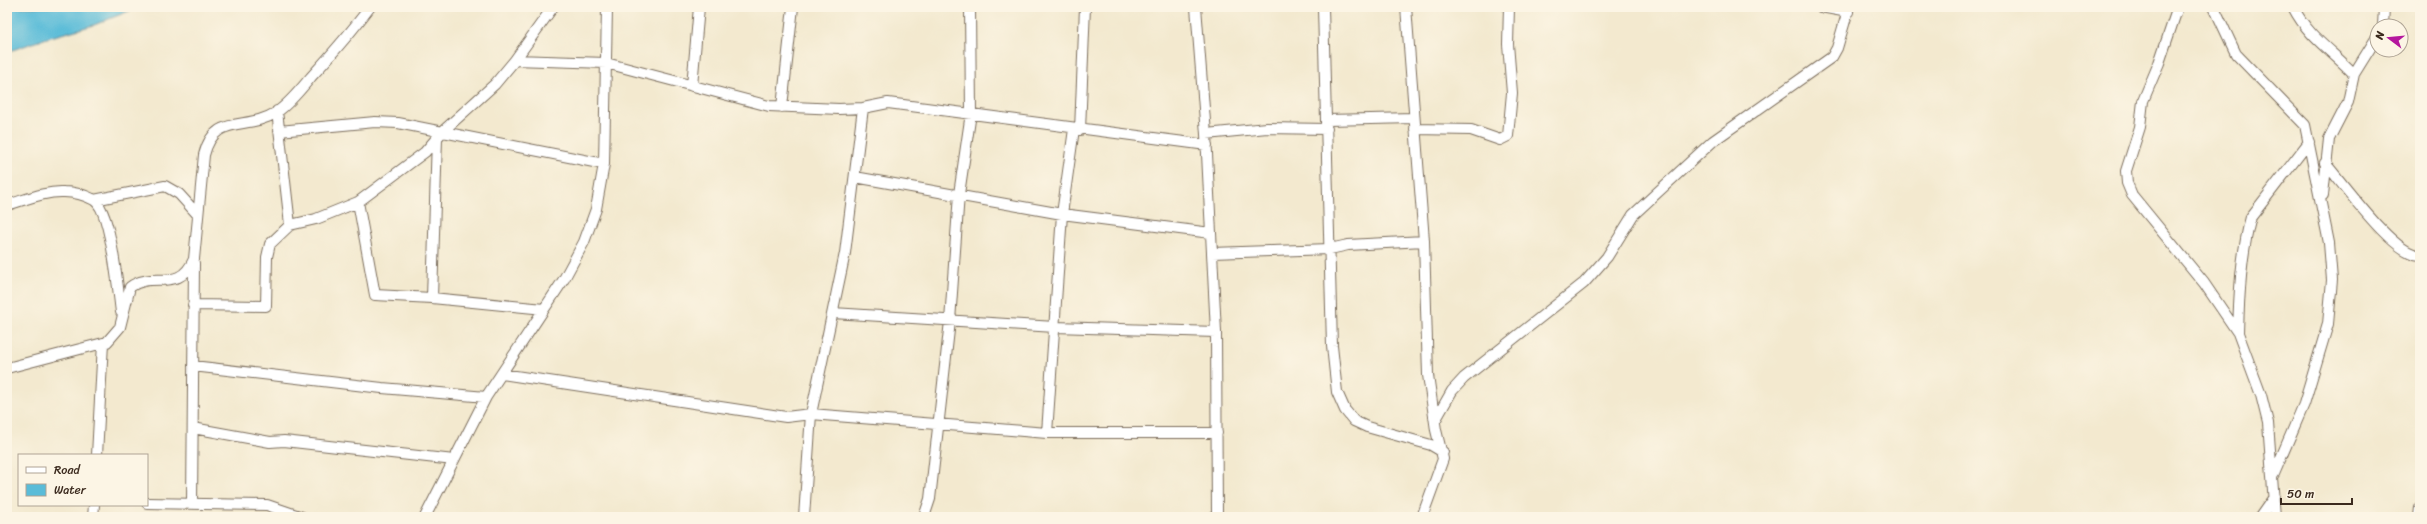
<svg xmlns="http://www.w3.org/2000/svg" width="2427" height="524" font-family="Sriracha,sans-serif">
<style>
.water{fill:#5abcd8;stroke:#4a737b}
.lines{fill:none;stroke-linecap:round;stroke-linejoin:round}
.minor-casing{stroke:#7b6d5c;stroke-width:12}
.minor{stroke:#fff;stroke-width:10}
</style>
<rect width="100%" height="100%" fill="#fcf5e5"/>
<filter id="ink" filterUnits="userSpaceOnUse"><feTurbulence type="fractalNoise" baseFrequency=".025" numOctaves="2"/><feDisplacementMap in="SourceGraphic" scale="8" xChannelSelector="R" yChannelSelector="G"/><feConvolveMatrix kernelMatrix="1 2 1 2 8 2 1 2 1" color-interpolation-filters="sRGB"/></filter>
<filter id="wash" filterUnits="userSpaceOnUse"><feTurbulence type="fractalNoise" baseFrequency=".012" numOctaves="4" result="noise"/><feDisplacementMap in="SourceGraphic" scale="16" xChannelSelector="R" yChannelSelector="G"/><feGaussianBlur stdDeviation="0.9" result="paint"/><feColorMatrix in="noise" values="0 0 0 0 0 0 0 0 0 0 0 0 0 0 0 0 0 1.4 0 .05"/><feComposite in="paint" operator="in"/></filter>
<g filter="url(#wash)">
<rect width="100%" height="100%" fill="#f3e9cf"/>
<path class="water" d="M7,7h132l-45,18 -47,13 -40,14z"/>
</g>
<g filter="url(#ink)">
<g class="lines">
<g class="minor-casing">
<path id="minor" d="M1196,7l10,127 10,198 1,185
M1323,7l9,339 5,46 8,18 9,11 13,6 64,18 12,7
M1406,7l18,234 4,134 8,55 7,29 -21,58
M1821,7l27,5
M2178,7l-19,56 -16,38 -3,26 -14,44 1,12 5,12 72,88 34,50 23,62 7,28 7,94
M2214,7l22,47 69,71 24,118 3,37 -4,44 -24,80 -30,70
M2293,7c16,31 38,43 61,67
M2383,26l1,-19
M515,60l91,3 163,43 70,3 24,-1 25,-5 319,42
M692,86l7,-79
M782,107l11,-100
M277,111l13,114
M1327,120l87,-2
M1415,129l56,1 29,10 8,-4 4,-43 -4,-49 1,-37
M1080,130l5,-123
M279,131l96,-9 23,1 206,41
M1206,134l61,-6 60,1
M2325,163c18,20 69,93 95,92
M855,177l207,37 149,19
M2323,195l6,-56 19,-37 6,-28 23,-37
M94,200l71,-14 14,8 19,21
M358,202l17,93 57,3 112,11
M7,205c18,-5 38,-14 57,-13 9,0 22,3 30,8 17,10 24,90 27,112
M1212,253l118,-4 18,-4 76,-4
M432,298l5,-160
M193,305l73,1 1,-49 3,-13 20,-19 26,-6 42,-17 67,-50 17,-20 53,-48 20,-24 38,-53
M833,313l222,14 161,5
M2238,333c1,-38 3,-79 13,-116l58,-75
M193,366l189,22 104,9
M7,368l100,-26 13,-15 10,-40c23,-17 49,7 64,-28l10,-104c11,-43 42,-23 73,-43 13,-9 24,-23 34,-35 21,-23 41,-46 59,-70
M502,374l284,43 25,-3 236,19h170
M1436,419l16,-28 12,-13 120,-95 23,-26 26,-42 80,-74 119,-84 5,-9 12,-41
M193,428l77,14 14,-1 170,19
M1047,433l15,-219 12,-85
M97,455l6,-112
M147,503l120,2 35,12
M192,504l2,-241
M93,517l1,-12
M425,517l61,-120 78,-118 20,-37 12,-33 8,-45 3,-157
M804,517l7,-103 34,-161 18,-145
M924,517l6,-18 20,-178 9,-127 12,-81 -1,-106
M2260,517l14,-20
M2419,517l1,-10"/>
</g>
<use href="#minor" class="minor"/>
</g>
</g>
<rect width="2427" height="524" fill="none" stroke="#fcf5e5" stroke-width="24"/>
<rect x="18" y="454" width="130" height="52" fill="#fcf5e5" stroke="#afa495"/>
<rect x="26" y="467" width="20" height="6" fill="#ffffff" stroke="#afa495"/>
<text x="54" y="474" font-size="12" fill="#3b2a1e">Road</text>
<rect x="26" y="484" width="20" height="12" fill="#5abcd8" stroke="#afa495"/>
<text x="54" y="494" font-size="12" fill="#3b2a1e">Water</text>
<g transform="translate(2389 38) rotate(286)"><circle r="19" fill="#fcf5e5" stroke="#afa495"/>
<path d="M0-3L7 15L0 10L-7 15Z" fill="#b5179e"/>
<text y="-6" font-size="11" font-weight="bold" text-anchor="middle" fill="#3b2a1e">N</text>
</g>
<path d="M2281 498v6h71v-6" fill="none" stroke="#3b2a1e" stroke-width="2"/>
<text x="2287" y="498" font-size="12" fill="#3b2a1e" stroke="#fcf5e5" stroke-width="3" paint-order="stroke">50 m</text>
</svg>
